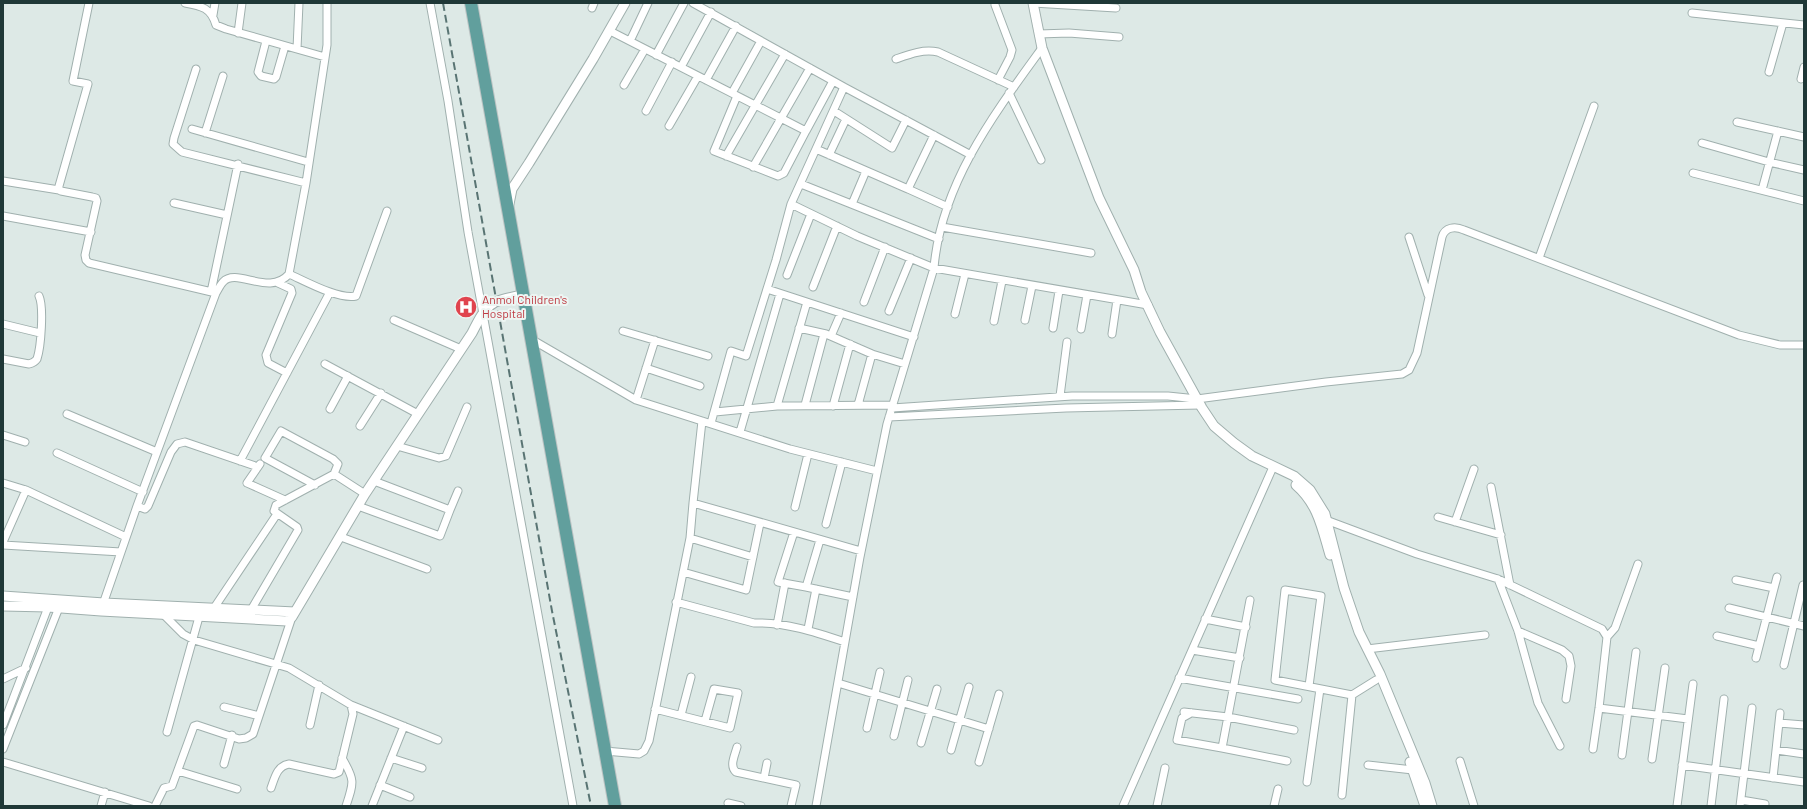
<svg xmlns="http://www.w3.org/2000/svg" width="1807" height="809" font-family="Barlow,sans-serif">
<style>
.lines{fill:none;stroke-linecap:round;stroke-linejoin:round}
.minor-casing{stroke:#a0b0ae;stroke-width:9}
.tertiary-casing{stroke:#a0b0ae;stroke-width:11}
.primary-casing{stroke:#bcc3c3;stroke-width:14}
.minor{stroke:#fff;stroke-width:7}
.tertiary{stroke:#fff;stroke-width:9}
.primary{stroke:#619f9d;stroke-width:12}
.rail{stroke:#597473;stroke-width:2;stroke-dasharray:8 4;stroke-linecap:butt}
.labels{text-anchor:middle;stroke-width:4;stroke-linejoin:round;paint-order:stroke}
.health-label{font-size:12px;fill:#be3a42;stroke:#edf6f3;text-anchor:start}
</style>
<rect width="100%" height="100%" fill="#dde9e6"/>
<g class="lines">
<g class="minor-casing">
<path id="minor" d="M89,3l-16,78 15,3 -29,102v4l2,1 31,6 4,1 1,3 -12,54 1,5 3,3 127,30
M185,3c17,3 26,5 31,22l10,4 99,28
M430,3l18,98 20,131 105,574
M693,3l151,84
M1033,3l83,5
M995,5l17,45 -2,7 -12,23
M592,8l2,-5
M1692,13l112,12
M213,15l2,-12
M610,31l196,100 -22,42 -6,3 -64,-25 23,-55
M238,33l4,-30
M1039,34l30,-1 50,4
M266,41l-8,31 3,4 13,3 2,-2 9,-31
M630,41l18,-38
M297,49l2,-46
M656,55l28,-52
M896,59c14,-5 27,-10 42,-7l76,35
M681,67l30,-55
M196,69l-22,69 -1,6 9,8 124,31
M1769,72l14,-49
M1801,79l3,-12
M706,80l30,-54
M624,85l21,-36
M732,93l29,-52
M1009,93l32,67
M646,111l26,-49
M834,111l58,37 14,-28
M1737,122l67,15
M669,126l29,-50
M192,129l116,33
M806,131l27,-50
M205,133l18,-57
M934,135l-26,54 40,18
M1702,143l67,19 35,8
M816,149l92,40
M829,155l17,-36
M726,156l59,-102
M753,167l57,-99
M1693,173l111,28
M3,181l56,9
M801,184l138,55
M1762,190l16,-59
M174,203l53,12
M791,204l53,-117 127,68
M852,204l14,-33
M3,216l88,16
M942,227l149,26
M1409,237l19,58
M1539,258l55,-152
M289,274c16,7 50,26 67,22l31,-85
M787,275l24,-61
M278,283l13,6 1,4 -26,62 2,8 19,10
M813,287l24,-61
M767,289l147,48
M211,292l27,-128
M864,302l21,-55
M889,311l22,-53
M955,314l10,-40
M394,320l67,29
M1025,320l7,-34
M994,321l8,-40
M3,324l37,9
M799,328l27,6 46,20 33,10
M1053,328l6,-37
M1081,329l6,-34
M623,331l85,25
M1112,334l5,-34
M831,336l10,-23
M531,339l105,61 154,49 87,22
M3,359l26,5c4,-1 6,-2 8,-5 4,-12 7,-52 2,-63
M325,364l93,50
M646,368l54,18
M1060,396l7,-54
M636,400l19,-60
M805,405l19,-71
M858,405l14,-51
M777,406l30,-104
M833,406l17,-62
M892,408l180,-12h96l29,3 129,-17 76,-8 7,-4 8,-17 25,-116c3,-10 13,-11 22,-7l275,105 41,10h24
M330,409l18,-33
M715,412l62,-6 116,-1
M67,414l90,38
M889,417l177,-9 134,-3
M711,423l20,-72 15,5 30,-96 15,-56 66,32 77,32 214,37
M360,426l21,-33
M740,432l40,-138
M3,435l22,7
M397,446l42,12 7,-2 21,-49
M57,453l86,39
M240,461l90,-169
M260,464l-13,19 38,17
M3,483l23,7 100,47
M315,485l-50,-27 16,-27 52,28 5,5 -4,10
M1491,487l19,98
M693,503l9,-82
M137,506l8,3 3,-3 23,-54 6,-8 8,-2 73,25
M358,506l82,30 10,-26 -76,-29
M795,507l13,-53
M450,510l8,-19
M1438,517l63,18
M1323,522l3,-2 91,34 81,25 104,50 5,8 -8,71 -6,41
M1455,522l19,-53
M826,524l16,-62
M794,532l-16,50 28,5
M341,537l86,32
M690,538l63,19
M820,540l-14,47 47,10
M3,542l23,-52
M3,545l118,7
M683,572l63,18 14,-67
M1498,579l20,52 20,72 22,43
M1736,580l38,8
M1250,600l-28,148 65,13
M676,602l78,21c31,-1 61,9 91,19
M102,607l35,-101 79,-213c2,-3 4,-8 7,-11 14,-15 46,15 66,-8l17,-91 21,-138v-42
M214,608l63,-94
M1729,608l75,18
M251,610l47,-80 -1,-3 -23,-16 2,-6 58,-31 31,20
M164,615l19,19 11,6 95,28 62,37 87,35
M1205,619l41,8
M777,625l8,-42
M808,629l8,-40
M1518,631l44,19 7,6 2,10 -5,33
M1717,636l42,10
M1607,637l8,-9 23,-64
M1367,649l118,-14
M1192,650l48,8
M1756,658l21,-81
M1784,665l19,-80
M1179,678l119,21
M3,679l23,-11
M838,683l151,46
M1309,686l12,-90 -36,-6 -10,90 77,15 24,-15
M224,707l35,9
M1599,708l89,11
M655,709l75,19 8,-35 -24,-4 -9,32
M1184,712l44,5 66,13
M1191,713l-9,5 -5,22 45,8
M681,715l10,-38
M1779,723l25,2
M3,725l47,-123
M310,725l9,-40
M867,728l13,-56
M167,732l32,-115
M894,736l14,-56
M921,743l16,-54
M737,747c-2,8 -8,19 -1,25l60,13 -5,21
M3,749l57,-144
M951,750l18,-63
M1776,750l28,4
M605,751l34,3 5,-3 5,-10 41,-203 3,-35 168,48
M1622,755l14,-103
M342,758c13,22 12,24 4,48
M391,758l31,10
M1652,759l13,-91
M1460,761l14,45
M3,762l146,44
M979,762l20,-68
M224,764l8,-29
M1368,765l45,5
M1682,765l122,17
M178,771l59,18
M764,778l3,-15
M1773,778l7,-65
M1307,782l13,-93
M380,785l30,12
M271,788c4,-11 6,-22 18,-24l45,10 5,-2 14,-58 -2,-9
M1342,795l10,-100
M1741,800l24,4
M728,803l13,3
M101,806l4,-14
M155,806l9,-18 8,-2 22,-60 3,-1 42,14 7,-1 7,-4 39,-117
M372,806l32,-80
M816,806l44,-249 27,-133 47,-156c7,-84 60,-154 108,-220
M1123,806l150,-339
M1157,806l8,-38
M1274,806l4,-17
M1677,806l16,-122
M1711,806l13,-107
M1740,806l12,-98"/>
</g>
<g class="tertiary-casing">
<path id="tertiary" d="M1033,3l9,45 57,150 35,72 7,22 19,40 42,76 12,18 20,17 18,13 42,20 16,14 15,24 19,74 15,44 21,42 45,109 7,23
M509,204l3,-15 17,-26 64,-104 32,-56
M1296,485c22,19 26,43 34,70
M3,596l101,7 191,9
M3,606l45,1 53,4 186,10 5,-4 73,-123 107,-161c15,-30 18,-32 51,-38
M1410,762l15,44"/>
</g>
<g class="primary-casing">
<path id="primary" d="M471,3l144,803"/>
</g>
<use href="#minor" class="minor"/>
<use href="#tertiary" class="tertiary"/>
<use href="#primary" class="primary"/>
<path class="rail" d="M443,3l109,608 39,195"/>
</g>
<defs>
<g id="hospital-disc" transform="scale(1.15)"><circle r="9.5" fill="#e0444e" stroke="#edf6f3"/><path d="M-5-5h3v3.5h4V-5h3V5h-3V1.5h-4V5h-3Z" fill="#fff"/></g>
</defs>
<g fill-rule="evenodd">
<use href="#hospital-disc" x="466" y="307"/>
</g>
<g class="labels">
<g class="health-label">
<text x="482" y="304">Anmol Children's<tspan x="482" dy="14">Hospital</tspan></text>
</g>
</g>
<rect width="1807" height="809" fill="none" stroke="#1f3837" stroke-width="8"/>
</svg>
